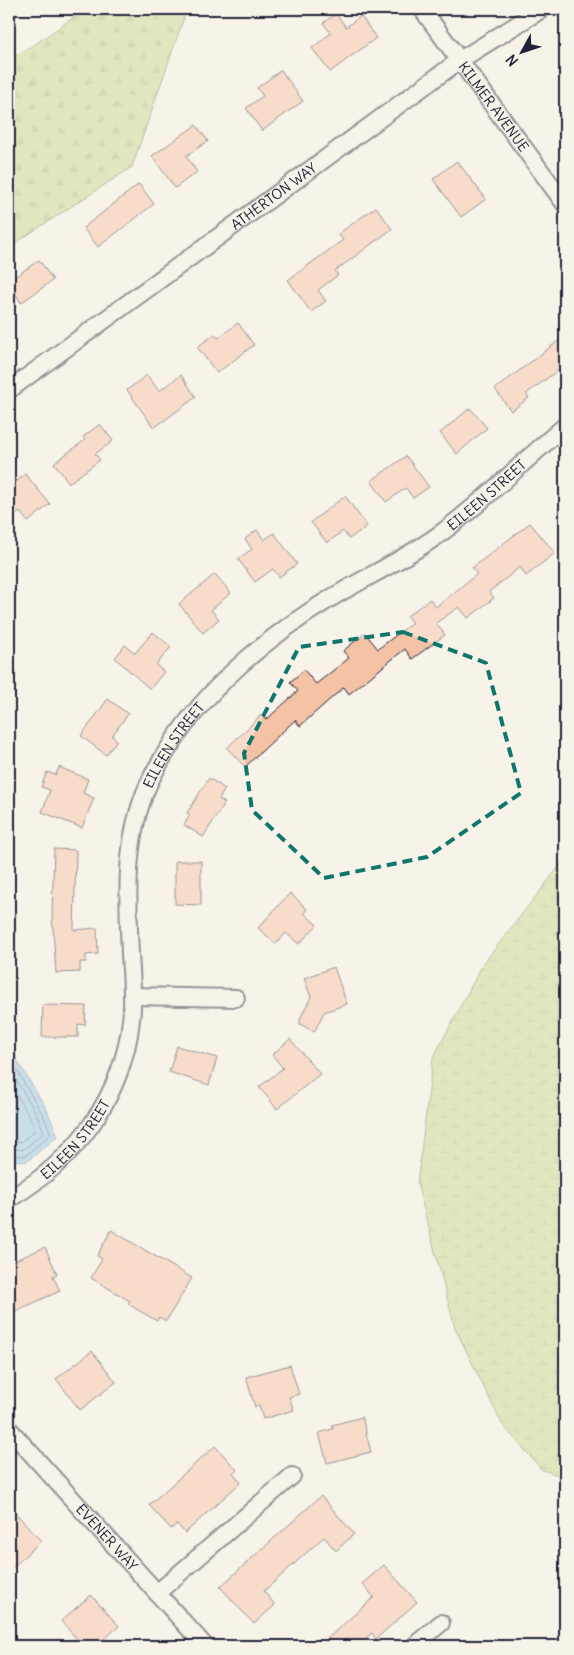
<svg xmlns="http://www.w3.org/2000/svg" width="574" height="1655" font-family="Delius,sans-serif">
<style>
.forest{fill:url(#forest-firs);stroke:#747d64}
.wetland{fill:url(#wetland-marsh);stroke:#747d64}
.water{fill:#8ec5ec;stroke:#6384a5}
.lines{fill:none;stroke-linecap:round;stroke-linejoin:round}
.shore{stroke:#4d6382;stroke-width:1}
.building{fill:#f4c2a5;stroke:#22223b}
.minor-casing{stroke:#22223b;stroke-width:20}
.minor{stroke:#f7f3e8;stroke-width:16}
.marked{fill:none;stroke:#0f766e;stroke-width:4;stroke-dasharray:10 6;stroke-linejoin:round}
.labels{text-anchor:middle;stroke-width:4.5;stroke-linejoin:round;paint-order:stroke}
.street-label{font-size:14px;fill:#22223b;stroke:#f7f3e8}
</style>
<defs>
<pattern id="forest-firs" width="22" height="20" patternUnits="userSpaceOnUse" patternTransform="scale(1.25)"><rect width="22" height="20" fill="#c7d88d"/><path d="M5 1l3.5 6h-7zM16 11l3.5 6h-7z" fill="#abb97b"/></pattern>
<pattern id="wetland-marsh" width="20" height="14" patternUnits="userSpaceOnUse" patternTransform="scale(1.25)"><rect width="20" height="14" fill="#c7d88d"/><path d="M1 5h8M5 5V1M11 12h8M15 12V8" fill="none" stroke="#abb97b"/></pattern>
</defs>
<rect width="100%" height="100%" fill="#f7f3e8"/>
<filter id="ink" filterUnits="userSpaceOnUse"><feTurbulence type="fractalNoise" baseFrequency=".02" numOctaves="2"/><feDisplacementMap in="SourceGraphic" scale="10" xChannelSelector="R" yChannelSelector="G"/><feConvolveMatrix kernelMatrix="1 2 1 2 8 2 1 2 1" color-interpolation-filters="sRGB"/></filter>
<g filter="url(#ink)">
<path class="forest" d="M85,9h102l-55,158 -123,80v-189l21,-10z"/>
<path class="wetland" d="M565,859v618l-23,-7 -40,-46 -47,-96 -38,-145 16,-125 50,-94z"/>
<path class="water" d="M9,1031l8,29 29,48 12,28 -32,26 -17,-3z"/>
<g class="lines">
<path class="shore" d="M9,1049c8,31 32,55 42,85l-26,22 -16,-1
M9,1068l27,45 8,19 -21,18 -14,-2
M9,1083l21,34 5,13 -14,12 -12,-1"/>
</g>
<path class="building" d="M336,14l10,13 15,-11 15,22 -46,34 -18,-24 19,-15 -8,-10z
M281,70l22,31 -41,30 -16,-23 17,-12 -6,-8z
M196,125l12,16 -22,15 11,16 -22,16 -23,-32z
M457,161l29,38 -25,18 -28,-38z
M139,184l15,20 -56,43 -15,-19z
M376,207l16,22 -57,42 3,4 -20,15 8,11 -15,11 -23,-32 55,-40 -5,-6z
M39,260l14,20 -32,23 -12,-22z
M238,323l16,22 -37,28 -20,-26 18,-13 3,4z
M565,336v29l-39,29 3,4 -18,13 -16,-22z
M147,375l12,16 22,-16 15,22 -42,31 -27,-38z
M470,408l17,20 -30,26 -17,-21z
M100,424l13,17 -18,13 5,6 -31,23 -15,-20 31,-23 -2,-3z
M406,456l23,31 -16,11 -7,-10 -20,14 -15,-21z
M25,474l25,30 -22,18 -8,-10 -11,9v-33z
M345,496l22,30 -18,13 -6,-8 -16,12 -16,-21z
M530,523l25,30 -29,23 -6,-9 -31,25 5,6 -26,20 -9,-11 -23,16 9,12 -33,24 -7,-10 -56,45 -5,-7 -44,39 -5,-6 -50,47 -18,-19 34,-33 5,5 32,-29 -8,-9 14,-12 12,14 33,-26 -6,-7 22,-18 13,16 34,-26 -5,-7 23,-17 6,8 41,-33 -5,-6z
M257,530l7,10 10,-7 23,31 -18,13 -6,-8 -18,13 -17,-23 14,-10 -7,-10z
M215,574l16,19 -20,17 8,9 -16,14 -24,-29z
M153,632l18,15 -15,18 8,7 -14,17 -35,-31 10,-13 10,8z
M108,699l20,15 -16,22 5,4 -11,15 -25,-19z
M59,767l29,12 -5,14 11,5 -12,30 -40,-16 8,-22 -9,-3 6,-15 9,3z
M209,778l16,11 -6,10 6,4 -22,34 -19,-12 6,-10 -3,-2z
M54,849l22,1 -2,80 23,-2 1,26 -12,1v7h-6v10l-24,1 -4,-59z
M175,861h26v44l-26,-1z
M290,893l17,16 -3,4 13,12 -18,19 -13,-11 -10,11 -18,-16z
M334,967l13,37 -23,8 -10,20 -14,-8v-5l11,-22 -7,-19z
M43,1005l43,1 -1,19 -7,-1v13h-36z
M290,1039l30,35 -43,35 -18,-22 24,-19 -11,-13z
M177,1046l40,12 -8,27 -40,-13z
M111,1230l81,48 -26,43 -7,-4 -2,4 -29,-17 2,-3 -39,-23 11,-19 -5,-3z
M45,1247l12,27 -4,2 7,15 -51,23v-51z
M92,1351l24,31 -36,28 -24,-31z
M290,1365l9,29 -10,3 5,13 -31,9 -4,-13 -4,1 -9,-30z
M362,1417l9,35 -44,11 -8,-30 14,-4 -1,-4z
M215,1446l22,24 -4,3 8,9 -56,51 -8,-9 -6,5 -22,-24z
M321,1496l33,38 -18,17 -12,-14 -60,54 11,14 -21,19 -34,-37z
M9,1506l32,35 -32,30z
M384,1565l33,37 -41,37 -4,-6 -16,13h-37l55,-49 -12,-13z
M91,1595l28,31 -23,20h-13l-22,-25z"/>
<g class="lines">
<g class="minor-casing">
<g id="minor">
<path id="s1" d="M422,9l143,195"/>
<path id="s2" d="M9,390l451,-330 82,-51"/>
<path d="M132,996l104,2"/>
<path id="s3" d="M9,1199c66,-38 114,-102 122,-179 3,-22 0,-45 -1,-67 -3,-61 -6,-124 24,-180 40,-75 105,-131 177,-175 35,-21 72,-38 106,-62 46,-33 85,-74 128,-110"/>
<path id="s4" d="M9,1429l196,217"/>
<path d="M157,1593l135,-117"/>
<path d="M414,1646l27,-23"/>
</g>
</g>
<use href="#minor" class="minor"/>
</g>
</g>
<path d="M0 0H574V1655H0ZM403,632l83,31 35,130 -94,64 -103,21 -72,-68 -8,-57 55,-106z" fill="#f7f3e8" fill-opacity=".55" fill-rule="evenodd"/>
<path class="marked" d="M403,632l83,31 35,130 -94,64 -103,21 -72,-68 -8,-57 55,-106z"/>
<g class="labels">
<g class="street-label">
<text dy="5" stroke="none"><textPath href="#s1" startOffset="121">KILMER AVENUE</textPath></text>
<text dy="5" stroke="none"><textPath href="#s2" startOffset="328">ATHERTON WAY</textPath></text>
<text dy="5" stroke="none"><textPath href="#s3" startOffset="915">EILEEN STREET</textPath></text>
<text dy="5" stroke="none"><textPath href="#s3" startOffset="510">EILEEN STREET</textPath></text>
<text dy="5" stroke="none"><textPath href="#s3" startOffset="90">EILEEN STREET</textPath></text>
<text dy="5" stroke="none"><textPath href="#s4" startOffset="146">EVENER WAY</textPath></text>
</g>
</g>
<rect width="574" height="1655" fill="none" stroke="#f7f3e8" stroke-width="30"/>
<rect x="15" y="15" width="544" height="1625" fill="none" stroke="#22223b" stroke-width="2" filter="url(#ink)"/>
<g transform="translate(522 52) rotate(230)" stroke="#f7f3e8" stroke-width="4" paint-order="stroke">
<path d="M0-4L9 19L0 12L-9 19Z" fill="#22223b"/>
<text y="-8" font-size="14" font-weight="bold" text-anchor="middle" fill="#22223b">N</text>
</g>
</svg>
